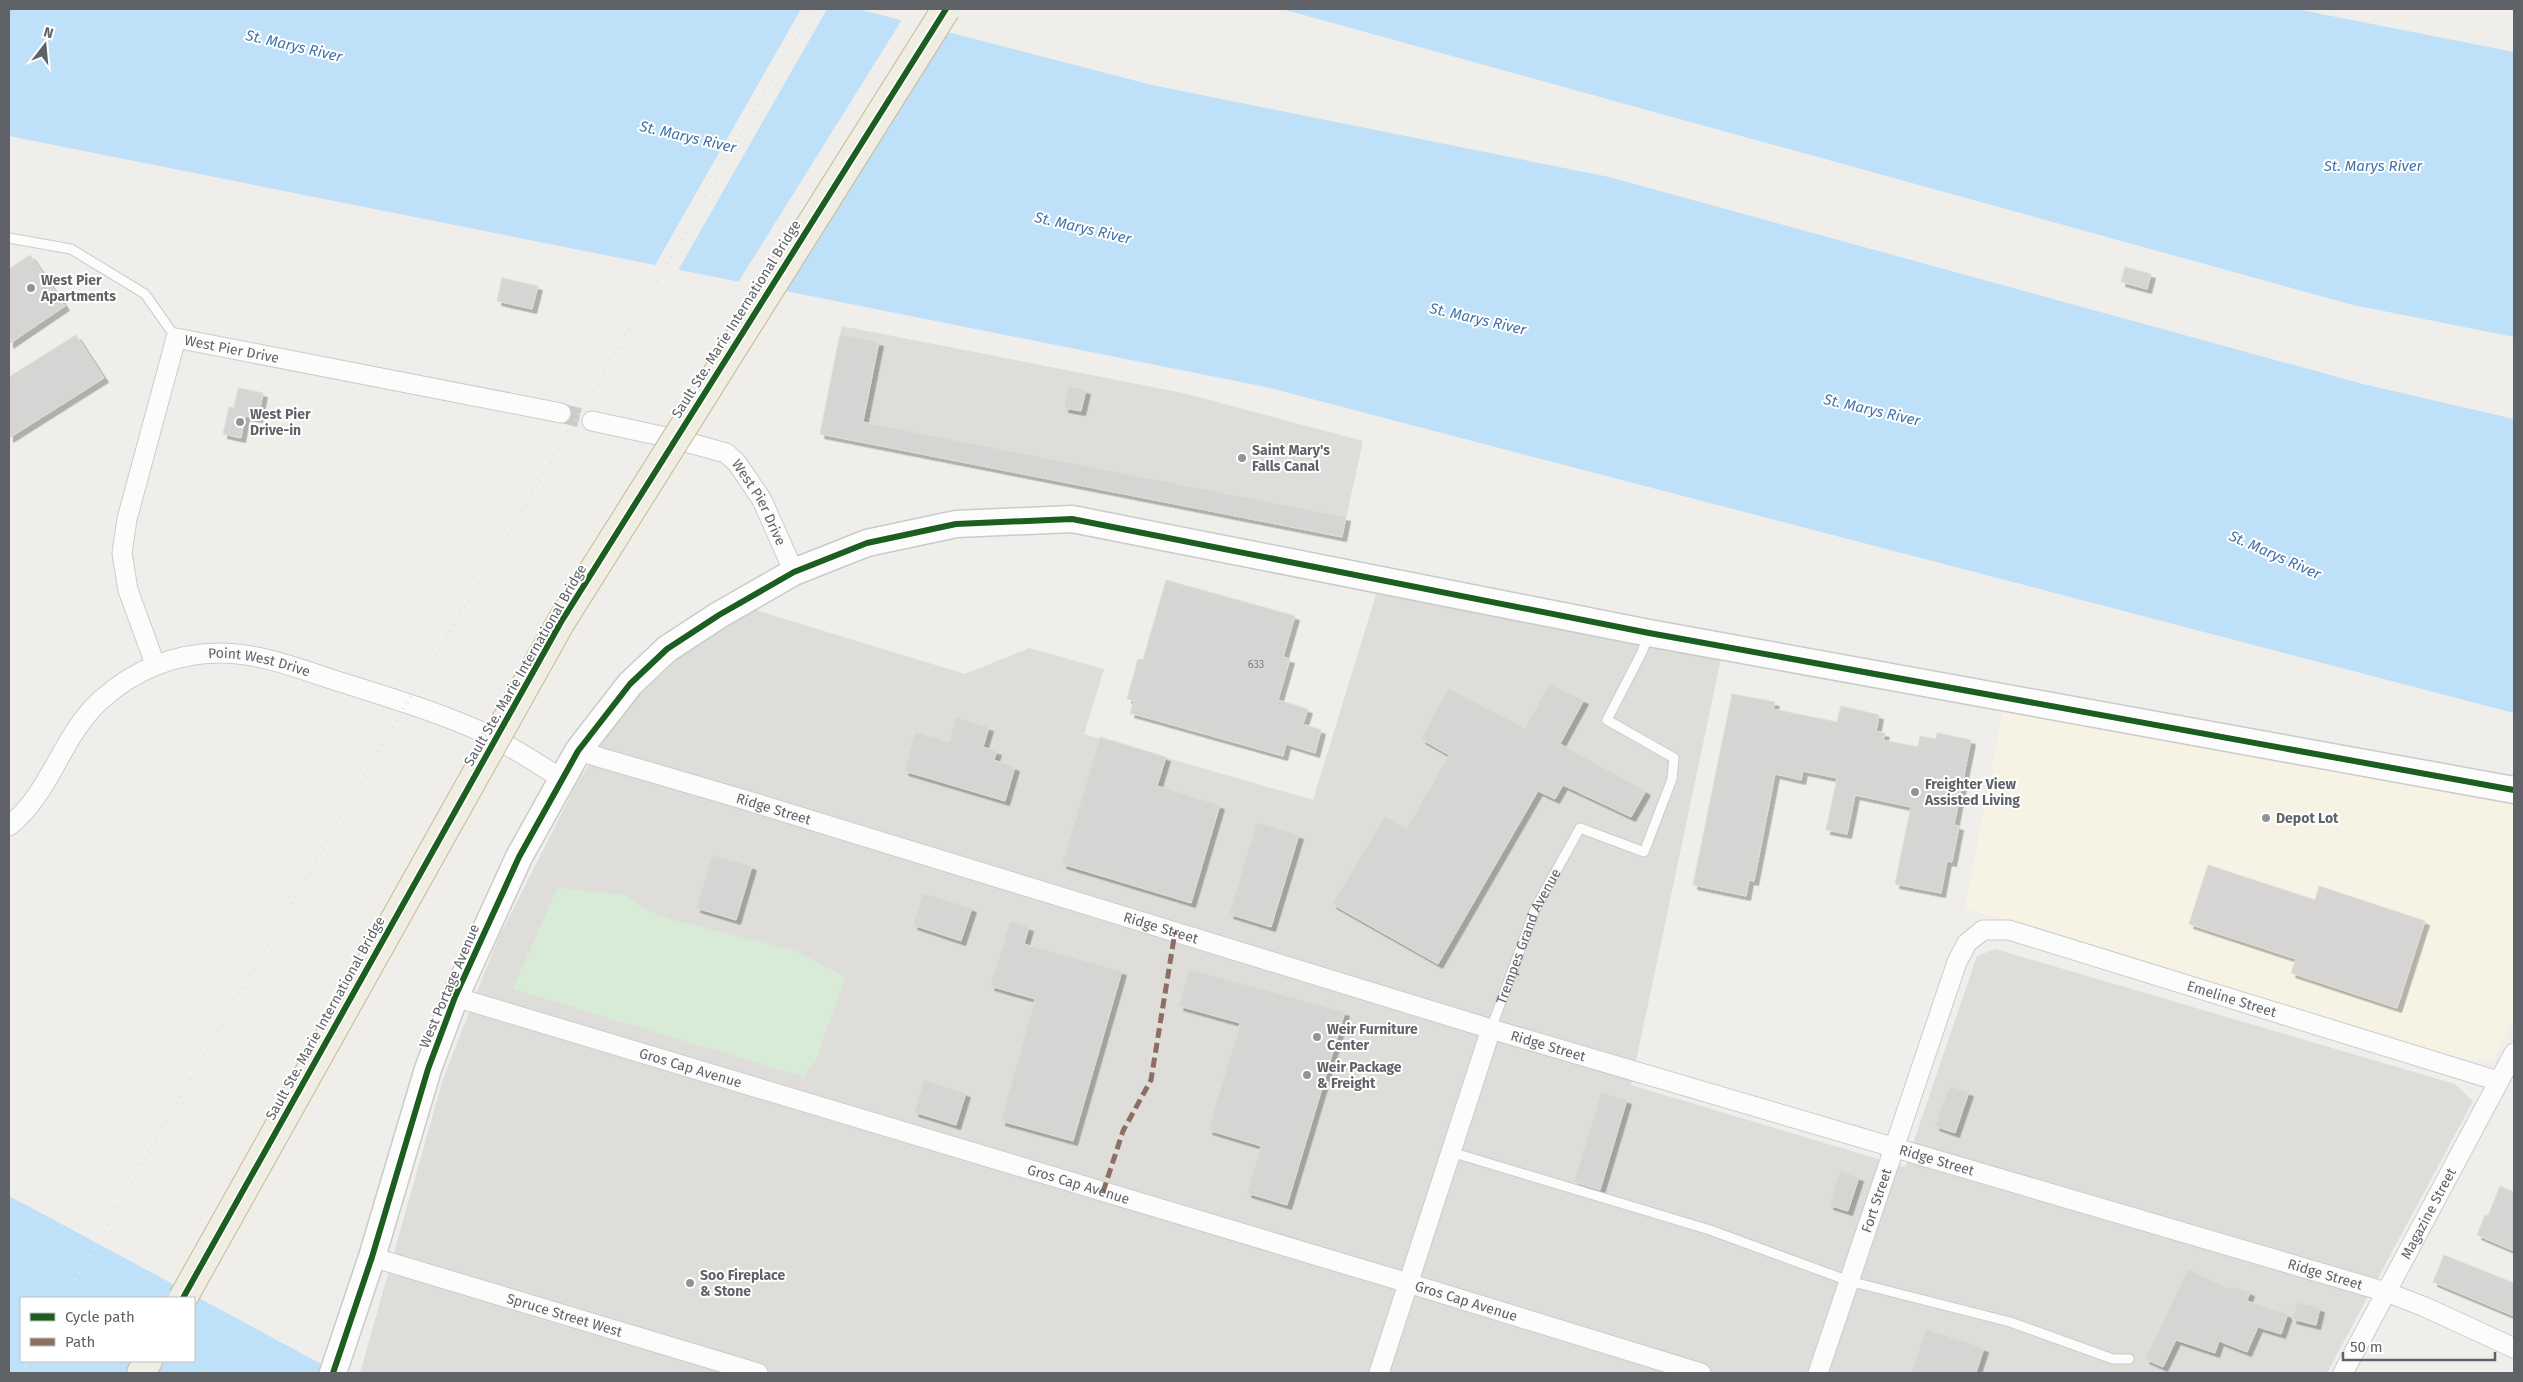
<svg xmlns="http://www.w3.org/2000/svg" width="2523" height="1382" font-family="'Fira Sans',sans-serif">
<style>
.commercial{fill:#f7f3e4}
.industrial{fill:#dfddda}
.green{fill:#d8ebd6}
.water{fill:#bfe0f9;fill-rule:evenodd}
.pier{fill:#efeeea}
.building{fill:#d6d5d3;stroke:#deddd9;filter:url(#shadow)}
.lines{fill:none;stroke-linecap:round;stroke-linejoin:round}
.street-tunnel{stroke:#cbcbca;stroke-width:19;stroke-dasharray:19 9;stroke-linecap:butt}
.lane-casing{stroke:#cbcccc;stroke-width:11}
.street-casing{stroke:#cbcccc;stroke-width:21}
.secondary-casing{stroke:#cacacb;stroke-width:29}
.highway-casing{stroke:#c8b996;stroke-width:30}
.lane{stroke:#fdfcfc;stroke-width:9}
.street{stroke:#fdfcfc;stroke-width:19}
.secondary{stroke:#fdfcfc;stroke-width:26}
.highway{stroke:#f0ede3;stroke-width:28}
.rail{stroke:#e4e4e4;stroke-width:4;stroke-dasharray:1 6;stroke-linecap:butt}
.highway-bridge-casing{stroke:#c8b996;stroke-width:30;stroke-linecap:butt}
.highway-bridge{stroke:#f0ede3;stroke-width:28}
.quiet{stroke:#8d6e63;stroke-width:5;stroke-dasharray:10 5;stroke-linecap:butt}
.cycleway-casing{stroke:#fff;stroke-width:9}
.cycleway{stroke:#1b5e20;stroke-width:6}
.poi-dot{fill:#919496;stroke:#fff;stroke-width:2}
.labels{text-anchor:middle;stroke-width:4;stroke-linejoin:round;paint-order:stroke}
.number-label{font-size:11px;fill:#7e8184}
.poi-label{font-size:14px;font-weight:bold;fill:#5f6368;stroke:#fff;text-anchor:start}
.street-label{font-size:14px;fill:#5f6368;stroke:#fff}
.water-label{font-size:15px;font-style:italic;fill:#4174aa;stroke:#fff}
</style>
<defs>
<filter id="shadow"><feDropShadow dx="4.5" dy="4.5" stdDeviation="0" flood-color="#0004"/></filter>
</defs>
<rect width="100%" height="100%" fill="#efeeea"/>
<path class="commercial" d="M2003,711l511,92v216l-20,40 -31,1 -498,-152z"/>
<path class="industrial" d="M842,326l341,67 180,48 -21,96 -522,-103z
M1378,588l344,66 -91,431 274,82 72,-211 18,-7 460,135 18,17 -146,272h-1967l83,-294 54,-138 79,-156 48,-75 68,-64 57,-38 216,66 64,-26 75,21 -20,65 229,66z"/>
<path class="green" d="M557,888l69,7 16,13 31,12 123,31 49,26 -29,83 -12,17 -291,-88z"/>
<path class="water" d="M9,9h849l294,76 457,92 754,207 151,35v294l-1248,-326 -1257,-251z
M1282,9h1014l218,43v285l-161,-32z
M9,1196l32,17 297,160h-329zM21,1298h173v63h-173z"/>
<path class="pier" d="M801,9h26l-150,263 -23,-5z
M903,18l41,10 -163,264 -44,-8z"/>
<path class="building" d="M30,255l35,51 -56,38v-75z
M2125,267l26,7 -4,15 -26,-7z
M502,278l36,8 -6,23 -35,-8z
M840,334l39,8 -16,80 483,95 -4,20 -522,-103z
M76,335l28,43 -95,60v-61z
M1068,386l18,4 -5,21 -17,-3z
M238,388l25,5 -5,25 -13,-2 -4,22 -18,-4 6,-27 5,1z
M1166,580l129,36 -12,41 7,2 -12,41 30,9 -5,15 18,6 -6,23 -29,-9 -3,12 -153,-43 4,-12 -7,-2 11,-40 5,1z
M1549,684l35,16 -24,44 86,47 -15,26 -68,-32 -8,14 -17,-8 -100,173 -106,-60 53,-88 21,13 43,-74 -28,-16 27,-51 77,40z
M1732,694l43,8 -2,7 64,13 4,-16 38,9 -3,16 9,2 -2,7 35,7 2,-11 16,3 1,-6 34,7 -17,85 5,1 -7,36 -5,-1 -6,32 -46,-9 16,-77 -56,-12 -8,39 -21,-4 11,-52 -34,-7 -2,9 -26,-6 -21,107 -5,-1 -3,16 -53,-11z
M956,717l33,10 -6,20 14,4 -3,9 21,7 -10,34 -101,-30 11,-39 34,10z
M1100,737l66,20 -9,29 63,19 -29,98 -129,-39z
M1257,822l42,13 -28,92 -42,-13z
M712,855l40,11 -16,54 -40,-12z
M2208,865l107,35 4,-14 106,35 -28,87 -106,-35 5,-14 -107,-35z
M923,893l49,15 -11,33 -48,-16z
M1010,921l19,6 -5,17 98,27 -49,170 -72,-20 34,-122 -45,-13z
M1189,969l156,43 -58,193 -40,-12 14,-47 -53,-16 32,-107 -61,-17z
M924,1080l42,13 -10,32 -42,-13z
M1949,1086l20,6 -14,41 -20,-7z
M1601,1092l26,8 -27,90 -26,-8z
M1840,1171l19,6 -11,34 -19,-6z
M2500,1186l14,6v59l-37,-16 8,-20 3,1z
M2444,1255l70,28v33l-81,-34z
M2188,1269l42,20 2,-3 18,6 -3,9 41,13 -7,20 -23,-7 -11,25 -28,-11 -4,12 -39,-13 -13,27 -18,-8z
M2297,1302l23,6 -4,17 -24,-6z
M1926,1329l58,19 -8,25h-65z"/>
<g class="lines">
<path class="street-tunnel" d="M561,413l31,8"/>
<g class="lane-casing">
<g id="lane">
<path d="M9,238l62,11 74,45 31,44"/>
<path id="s1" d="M1491,1029l44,-120 45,-81 64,24 28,-73 2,-21 -67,-38 35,-68 7,-18"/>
<path d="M1451,1152l259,78 139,51 161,41 103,37h16"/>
</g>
</g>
<g class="street-casing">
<g id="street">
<path id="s2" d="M592,421l83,18 51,14 11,10 25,37 32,72"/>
<path id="s3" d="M155,664l-27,-74 -6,-37 5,-34 49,-181 385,75"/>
<path id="s4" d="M578,751l164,48 749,230 895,263 39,15 89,41"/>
<path id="s5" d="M9,826c42,-33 53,-92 93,-127 32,-29 74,-46 118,-46 38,0 78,15 114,27 50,16 102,31 150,53 27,13 53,30 78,46"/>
<path id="s6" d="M455,997l953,286 293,90"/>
<path id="s7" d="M372,1257l386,116"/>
<path d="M1379,1373l112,-344"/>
<path id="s8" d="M1818,1373l139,-411 10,-19 16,-13h26l489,151"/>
<path id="s9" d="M2343,1373l171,-320"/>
</g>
</g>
<g class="secondary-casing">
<path id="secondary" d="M333,1373l39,-116 56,-188 27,-72 64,-140 59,-106 52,-67 37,-35 52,-34 75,-43 73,-29 89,-19 116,-5 577,114 865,157"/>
</g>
<g class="highway-casing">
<path id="highway" d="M141,1373l7,-12"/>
</g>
<use href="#lane" class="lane"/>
<use href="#street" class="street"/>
<use href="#secondary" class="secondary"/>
<use href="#highway" class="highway"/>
<path class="rail" d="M65,1298l341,-594 231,-387 175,-308
M22,1373l7,-12"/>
<g class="highway-bridge-casing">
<path id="highway-bridge" d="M183,1298l378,-676 385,-613"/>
</g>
<use href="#highway-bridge" class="highway-bridge"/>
<path class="quiet" d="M1103,1192l20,-61 28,-51 24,-148"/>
<g class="cycleway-casing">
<path id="cycleway" d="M183,1298l378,-676 385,-613
M333,1373l39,-116 56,-188 27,-72 64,-140 59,-106 52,-67 37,-35 52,-34 75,-43 73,-29 89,-19 116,-5 577,114 865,157"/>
</g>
<use href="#cycleway" class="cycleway"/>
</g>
<g class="poi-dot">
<circle cx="31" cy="288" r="5"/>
<circle cx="240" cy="422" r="5"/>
<circle cx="1242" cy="458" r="5"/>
<circle cx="1915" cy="792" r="5"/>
<circle cx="2266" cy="818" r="5"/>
<circle cx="1317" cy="1037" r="5"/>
<circle cx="1307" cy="1075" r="5"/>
<circle cx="690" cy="1283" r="5"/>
</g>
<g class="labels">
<g class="number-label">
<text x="1256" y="668">633</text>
</g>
<g class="poi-label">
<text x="41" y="285">West Pier<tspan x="41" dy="16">Apartments</tspan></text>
<text x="250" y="419">West Pier<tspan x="250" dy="16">Drive-in</tspan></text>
<text x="1252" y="455">Saint Mary's<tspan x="1252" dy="16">Falls Canal</tspan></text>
<text x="1925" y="789">Freighter View<tspan x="1925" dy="16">Assisted Living</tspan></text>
<text x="2276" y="823">Depot Lot</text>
<text x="1327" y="1034">Weir Furniture<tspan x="1327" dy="16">Center</tspan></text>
<text x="1317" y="1072">Weir Package<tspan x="1317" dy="16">&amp; Freight</tspan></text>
<text x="700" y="1280">Soo Fireplace<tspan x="700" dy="16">&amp; Stone</tspan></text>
</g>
<g class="street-label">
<text transform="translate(736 319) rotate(-58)" y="5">Sault Ste. Marie International Bridge</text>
<text dy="5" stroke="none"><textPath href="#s3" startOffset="395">West Pier Drive</textPath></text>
<text dy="5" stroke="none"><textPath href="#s2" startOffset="198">West Pier Drive</textPath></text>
<text dy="5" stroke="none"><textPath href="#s5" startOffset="328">Point West Drive</textPath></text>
<text transform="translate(525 665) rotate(-60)" y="5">Sault Ste. Marie International Bridge</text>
<text dy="5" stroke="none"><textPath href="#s4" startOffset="204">Ridge Street</textPath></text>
<text dy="5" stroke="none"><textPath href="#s4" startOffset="609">Ridge Street</textPath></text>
<text dy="5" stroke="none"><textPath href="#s1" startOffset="100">Trempes Grand Avenue</textPath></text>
<text transform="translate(449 986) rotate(-67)" y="5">West Portage Avenue</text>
<text dy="5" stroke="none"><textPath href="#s8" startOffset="735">Emeline Street</textPath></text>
<text transform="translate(325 1018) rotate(-61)" y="5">Sault Ste. Marie International Bridge</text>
<text dy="5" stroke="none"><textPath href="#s4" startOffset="1014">Ridge Street</textPath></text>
<text dy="5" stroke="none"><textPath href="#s6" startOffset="246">Gros Cap Avenue</textPath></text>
<text dy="5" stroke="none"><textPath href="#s4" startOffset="1419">Ridge Street</textPath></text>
<text dy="5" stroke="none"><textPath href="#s6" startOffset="651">Gros Cap Avenue</textPath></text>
<text dy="5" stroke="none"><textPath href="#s8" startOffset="182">Fort Street</textPath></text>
<text dy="5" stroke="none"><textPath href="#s9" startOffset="181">Magazine Street</textPath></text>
<text dy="5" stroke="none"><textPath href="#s4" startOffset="1824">Ridge Street</textPath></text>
<text dy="5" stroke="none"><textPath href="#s6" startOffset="1056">Gros Cap Avenue</textPath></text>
<text dy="5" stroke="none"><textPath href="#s7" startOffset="201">Spruce Street West</textPath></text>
</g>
<g class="water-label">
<text transform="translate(294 46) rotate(13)" y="5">St. Marys River</text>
<text transform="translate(688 137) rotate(13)" y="5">St. Marys River</text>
<text x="2373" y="171">St. Marys River</text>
<text transform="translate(1083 228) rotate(13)" y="5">St. Marys River</text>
<text transform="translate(1478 319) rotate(13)" y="5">St. Marys River</text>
<text transform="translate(1872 410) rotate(13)" y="5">St. Marys River</text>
<text transform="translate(2275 555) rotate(24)" y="5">St. Marys River</text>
</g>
</g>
<rect width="2523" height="1382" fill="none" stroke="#5f6368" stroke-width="20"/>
<rect x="20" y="1297" width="175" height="65" fill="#ffffff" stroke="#bfc1c3"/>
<rect x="30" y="1313" width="25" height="8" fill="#1b5e20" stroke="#bfc1c3"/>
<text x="65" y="1322" font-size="15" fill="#5f6368">Cycle path</text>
<rect x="30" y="1338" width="25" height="8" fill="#8d6e63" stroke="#bfc1c3"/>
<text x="65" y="1347" font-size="15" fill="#5f6368">Path</text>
<g transform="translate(45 45) rotate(16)" stroke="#ffffff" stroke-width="4" paint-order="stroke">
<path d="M0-4L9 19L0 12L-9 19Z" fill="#5f6368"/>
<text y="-8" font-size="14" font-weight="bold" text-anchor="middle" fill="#5f6368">N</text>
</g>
<path d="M2343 1352v8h152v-8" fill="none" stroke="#5f6368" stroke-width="2.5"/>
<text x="2350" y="1352" font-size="15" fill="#5f6368" stroke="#ffffff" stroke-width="4" paint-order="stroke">50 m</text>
</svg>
